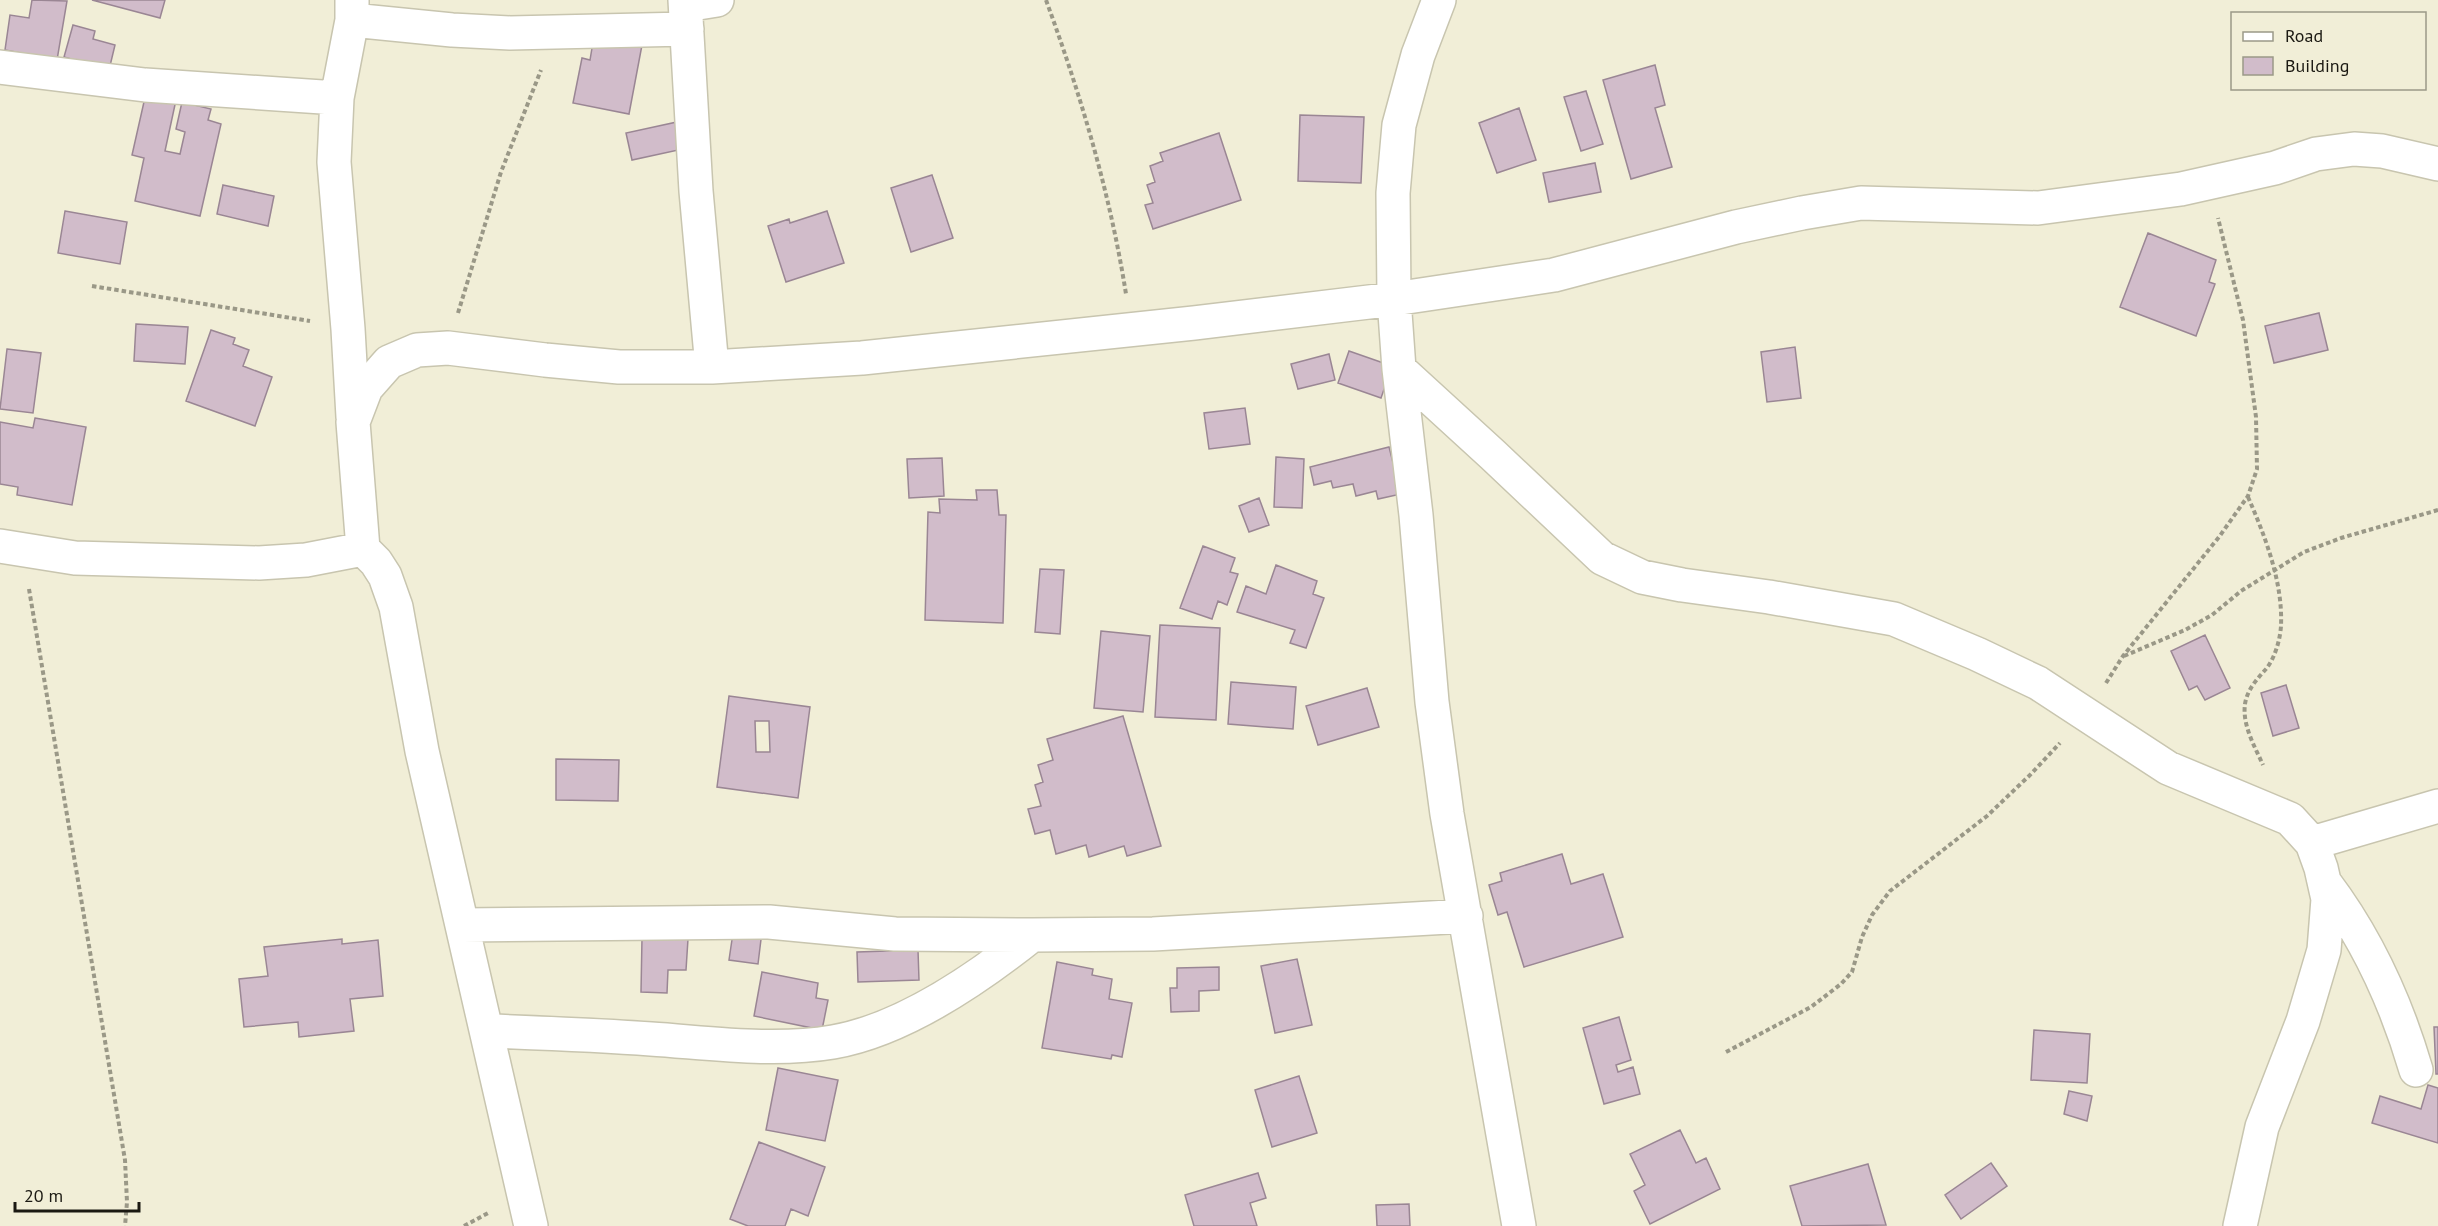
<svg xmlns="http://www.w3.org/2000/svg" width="2438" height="1226" font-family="'PT Sans',sans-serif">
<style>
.building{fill:#d1bcca;stroke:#9a8694;stroke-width:1.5;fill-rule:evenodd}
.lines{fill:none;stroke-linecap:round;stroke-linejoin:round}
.street-casing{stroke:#c8c5af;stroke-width:36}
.path{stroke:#9a9887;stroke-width:4;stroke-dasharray:4.5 3;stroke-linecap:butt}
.street{stroke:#fff;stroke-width:33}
</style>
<rect width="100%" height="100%" fill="#f1eed7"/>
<path class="building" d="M32,0l35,1 -10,59 -52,-10 5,-35 19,3z
M92,0h73l-5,18z
M73,25l22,6 -2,8 22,6 -6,25 -45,-13z
M594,36l48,9 -13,69 -56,-11 9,-45 8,2z
M1655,65l10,40 -10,3 17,59 -41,12 -28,-99z
M1586,91l17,53 -22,7 -17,-54z
M146,93l30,7 -11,51 15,3 5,-22 -9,-3 6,-27 29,7 -3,11 13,4 -21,92 -65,-15 9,-43 -12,-3z
M1519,108l17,52 -39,13 -18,-50z
M1300,115l64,2 -3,66 -63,-2z
M677,122l6,27 -51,11 -6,-27z
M1219,133l22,67 -88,29 -8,-24 8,-2 -6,-18 8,-3 -5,-16 13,-5 -3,-8z
M1595,163l6,29 -52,10 -6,-29z
M932,175l21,63 -42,14 -20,-64z
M223,185l51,11 -6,30 -51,-12z
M65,211l62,11 -7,42 -62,-11z
M827,211l17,52 -58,19 -18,-56 21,-7 1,4z
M2148,233l68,27 -7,22 6,2 -19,52 -76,-29z
M2319,313l9,37 -54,13 -9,-37z
M136,324l52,3 -3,37 -51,-3z
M211,330l24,8 -2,6 16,6 -6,16 29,11 -17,49 -69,-25z
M1795,347l6,51 -34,4 -6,-50z
M7,349l34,4 -8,60 -33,-4z
M1349,351l43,15 -11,32 -43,-15z
M1329,354l6,26 -37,9 -7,-25z
M1245,408l5,36 -41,5 -5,-36z
M35,418l51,9 -14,78 -55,-10 1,-8 -18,-3v-62l33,6z
M1389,447l12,47 -23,5 -2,-8 -20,5 -3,-12 -20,4 -2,-7 -17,4 -4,-18z
M1276,457l28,2 -2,49 -28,-1z
M942,458l2,38 -35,2 -2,-39z
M976,490h21l2,25h7l-3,108 -78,-3 3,-108 12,1 -1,-14 38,1z
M1259,498l10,27 -20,7 -10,-26z
M1203,546l32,12 -5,14 8,2 -11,31 -9,-4 -6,18 -32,-11z
M1276,565l41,16 -4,13 11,4 -18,50 -16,-5 5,-13 -58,-18 9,-26 20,8z
M1040,569l24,1 -4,64 -25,-2z
M1160,625l60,3 -4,92 -61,-3z
M1101,631l49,5 -7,76 -49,-4z
M2205,635l25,53 -25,12 -8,-14 -8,4 -18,-39z
M1231,682l65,5 -3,42 -65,-5z
M2286,685l13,43 -26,8 -12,-43z
M1367,688l12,39 -61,18 -12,-39z
M729,696l81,11 -12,91 -81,-11zM755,721h14l1,31h-14z
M1123,716l38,130 -34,10 -3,-10 -35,11 -3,-12 -30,9 -6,-24 -15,4 -7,-25 13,-3 -6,-21 8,-3 -5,-17 15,-5 -6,-21z
M556,759l63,1 -1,41 -62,-1z
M1562,854l9,30 32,-10 20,63 -99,30 -17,-55 -9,3 -9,-30 13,-4 -2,-8z
M734,926l28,5 -4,33 -29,-4z
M642,938l46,1 -2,31h-18l-1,23 -26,-1z
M342,939v5l36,-4 5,56 -33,3 4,32 -55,6 -1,-15 -54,5 -5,-48 29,-3 -4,-29z
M918,950l1,30 -61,2 -1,-30z
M1297,959l15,66 -37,8 -14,-67z
M1057,962l36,7 -1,6 20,4 -3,20 23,4 -10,54 -10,-2 -1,4 -69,-11z
M1219,967v23l-20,1v20l-28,1 -1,-24h7v-20z
M762,972l56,11 -2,15 12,2 -6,30 -68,-14z
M1619,1017l12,43 -15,5 2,7 15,-5 7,27 -36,10 -21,-76z
M2434,1027h4v47h-2z
M2034,1030l56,4 -3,49 -56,-3z
M778,1068l60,12 -13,61 -59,-11z
M1299,1076l18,57 -45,14 -17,-57z
M2428,1085l10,3v55l-66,-20 8,-27 41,13z
M2069,1091l23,5 -5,25 -23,-7z
M1680,1130l16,33 10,-5 14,31 -70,35 -16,-33 11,-6 -15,-31z
M759,1142l66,25 -17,49 -17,-7 -6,17h-37l-18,-7z
M1991,1163l16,23 -46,33 -16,-24z
M1868,1164l18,61 -84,1 -12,-40z
M1258,1173l8,25 -16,5 7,23h-63l-9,-31z
M1409,1204l1,22h-33l-1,-21z"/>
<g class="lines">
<g class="street-casing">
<path id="street" d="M352,0v20l-15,78 -3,64 14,167 5,88
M685,0l11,191 16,176
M1439,0l-21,55 -19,70 -6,68 1,106 5,70 17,146 16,187 15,112 72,412
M686,5l31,-5
M352,20l100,10 58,3 177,-4
M0,67l145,18 192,13
M1399,369l94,86 109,103 40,19 40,8 87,12 125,22 83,35 61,29 130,85 122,51 22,24 9,25 7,31 -4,51 -21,71 -41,106 -22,99
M0,546l75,12 184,5 47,-3 57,-11 13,13 9,14 11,31 26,144 109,475
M363,549l-10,-127 13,-34 23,-26 28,-12 31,-2 97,12 74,7h93l150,-9 332,-35 200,-24 160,-24 182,-48 66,-14 59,-10 177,5 143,-19 94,-21 41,-14 38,-5 28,2 56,13
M2312,843l126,-37
M2325,883c43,57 71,119 91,187
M463,925l306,-3 126,12 137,1 121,-1 313,-18
M488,1031c54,2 109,4 163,8 60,4 123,13 182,3 70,-12 144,-63 199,-107"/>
</g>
<path class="path" d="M1046,0c35,96 64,193 80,294
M92,286l218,35
M458,313l43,-141 40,-102
M2248,497c17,39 35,85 33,129 -1,14 -6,32 -15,43 -9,10 -19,21 -21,35 -3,21 10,43 18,61
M29,589l96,571 2,42 -2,24
M2124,656l61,-26 27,-15 29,-24 63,-39 37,-14 97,-28
M2106,683l17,-27 96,-119 29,-41 9,-27 -1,-52 -13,-97 -25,-102
M1726,1052l85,-45 30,-23 11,-12 10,-35 10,-22 18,-24 97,-75 43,-41 30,-32
M464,1226l26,-14"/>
<use href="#street" class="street"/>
</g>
<rect x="2231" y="12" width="195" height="78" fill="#f1eed7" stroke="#9b9988" stroke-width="1.5"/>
<rect x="2243" y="32" width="30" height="9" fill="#ffffff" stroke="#9b9988" stroke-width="1.5"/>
<text x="2285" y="42" font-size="18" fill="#1b1912">Road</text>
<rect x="2243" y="57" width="30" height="18" fill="#d1bcca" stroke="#9b9988" stroke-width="1.5"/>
<text x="2285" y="72" font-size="18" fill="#1b1912">Building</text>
<path d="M15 1202v9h124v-9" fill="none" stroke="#1b1912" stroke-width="3"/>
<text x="24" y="1202" font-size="18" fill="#1b1912" stroke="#f1eed7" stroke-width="4.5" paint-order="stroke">20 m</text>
</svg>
